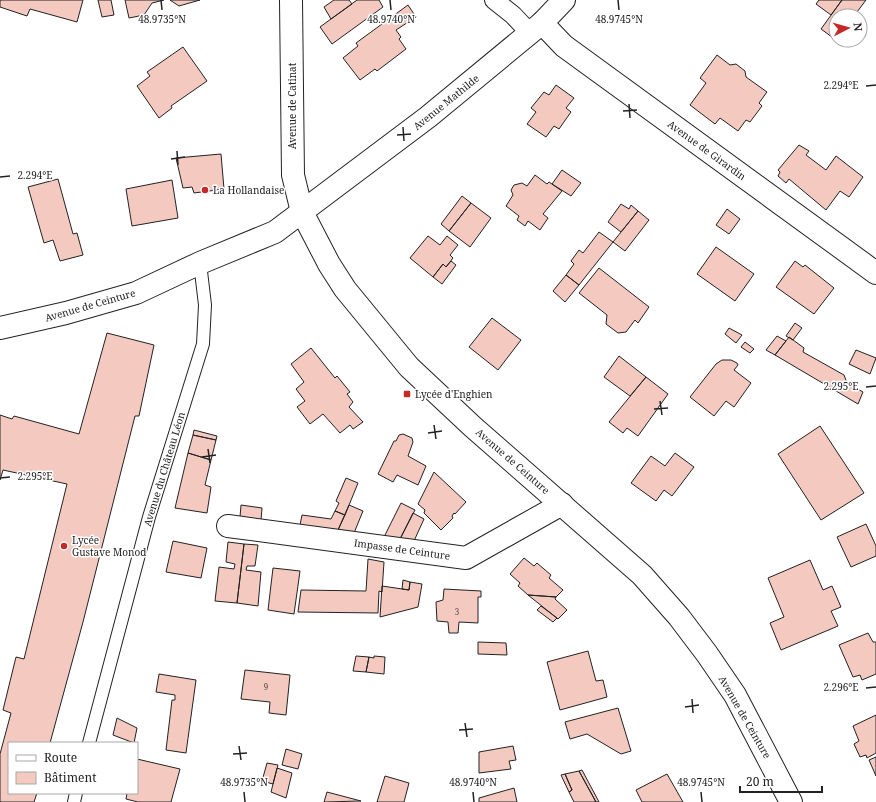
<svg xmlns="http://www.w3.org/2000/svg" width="876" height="802" font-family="'Noto Serif',serif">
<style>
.building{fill:#f3c9c0;stroke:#222}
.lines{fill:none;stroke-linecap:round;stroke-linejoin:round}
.service-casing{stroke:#222;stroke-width:14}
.pedestrian-casing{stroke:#222;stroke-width:20}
.minor-casing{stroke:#222;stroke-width:24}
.tertiary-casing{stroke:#222;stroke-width:24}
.service{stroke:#fff;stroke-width:12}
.pedestrian{stroke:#fff;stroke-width:18}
.minor{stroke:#fff;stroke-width:22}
.tertiary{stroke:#fff;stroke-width:22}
.ticks{fill:none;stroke:#222;stroke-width:1.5}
.poi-dot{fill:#c62828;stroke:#fff;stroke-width:1.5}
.labels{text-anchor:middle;stroke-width:3;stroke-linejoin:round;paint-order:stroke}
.number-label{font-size:8px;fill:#564c4a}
.street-label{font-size:10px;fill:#222;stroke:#fff}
.poi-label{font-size:10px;fill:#222;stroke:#fff;text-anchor:start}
.ticks-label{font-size:10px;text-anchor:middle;fill:#222;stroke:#fff;stroke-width:3;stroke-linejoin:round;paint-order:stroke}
</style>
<rect width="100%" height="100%" fill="#fff"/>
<path class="building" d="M0,0h83l-6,22 -47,-13 -3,7 -27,-9z
M98,0h13l3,15 -12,2z
M125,0h39l-12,3 -8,12 -15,3z
M170,0h30l-21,6z
M334,0h15l3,4 -21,15 -7,-12z
M357,0h22l4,7 -51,37 -12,-17z
M819,0h23l-11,15 -15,-11z
M842,0h24l-12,16h-18v24l-15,-11z
M408,5l8,12 -20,13 5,7 -2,2 7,10 -29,22 -2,-2 -15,11 -17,-22 15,-12 -2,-3z
M183,47l24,34 -36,25 1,2 -13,10 -22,-32 13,-10 -3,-4z
M717,55l13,10 6,-1 9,7 1,6 21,15 -8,11 3,3 -12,16 -4,-2 -8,11 -18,-13 -5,6 -25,-19 16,-22 -6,-5z
M556,85l18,13 -8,10 5,4 -12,17 -5,-3 -8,11 -19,-13 9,-12 -5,-4 13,-16 5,3z
M799,145l10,6 -3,4 20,15 10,-14 27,21 -14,20 -9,-6 -14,19 -37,-31 -3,4 -8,-7 2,-4 -2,-2z
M221,154l3,35 -30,4 -2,-6 -9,1 -7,-30z
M562,170l19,13 -10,13 -19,-12z
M535,175l12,9 2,-2 13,9 -19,23 5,4 -8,12 -12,-9 -3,5 -8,-6 2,-4 -13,-10 7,-11 -2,-5 3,-5 8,-2 5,3z
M58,179l15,55 4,-1 6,22 -23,6 -7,-21 -9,3 -16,-56z
M172,180l6,38 -46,8 -6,-37z
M462,196l9,7 -22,28 -8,-7z
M471,203l20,15 -21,29 -21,-16z
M621,204l8,5 2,-4 7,6 -17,21 -13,-10z
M727,209l13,10 -11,15 -13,-9z
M638,211l11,9 -24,31 -12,-9z
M599,232l14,10 -34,43 -13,-10 8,-11 -3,-3 8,-11 4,3z
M428,236l12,9 7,-9 11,9 -8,10 3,3 -7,9 -3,-3 -10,13 -23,-19z
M716,247l38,27 -19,27 -38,-27z
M451,261l5,4 -14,19 -9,-7 10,-13 3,3z
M795,261l8,6 2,-2 29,23 -20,26 -38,-27z
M599,268l50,39 -11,16 -3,-3 -9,12 -8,1 -12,-9 1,-9 -28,-22z
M566,275l13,10 -14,17 -12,-11z
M492,318l29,22 -23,30 -29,-23z
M795,323l7,5 -9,12 -7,-4z
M729,328l13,7 -6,8 -11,-9z
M107,333l47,12 -15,71h-4l-52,206 -33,121h-41v50h28l-3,9h-34v-48l11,-41 -8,-3 13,-53 8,2 43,-175 -64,-14 -3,10v-65l12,4 2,-3 65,18z
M777,336l9,5 -11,14 -9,-5z
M789,337l15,11 -1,4 41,23 3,8 16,9 -5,12 -83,-49z
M745,342l9,7 -4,4 -9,-6z
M311,348l24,30 2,-2 13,16 -3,2 6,8 -4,5 14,15 -10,7 -3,-4 -10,8 -17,-19 -13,10 -13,-17 8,-6 -9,-12 8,-7 -13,-18z
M856,350l20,8 -6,16 -21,-10z
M619,356l27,21 -16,19 -26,-19z
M722,360h9l6,3 1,2 -4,5 17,13 -17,24 -8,-6 -12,15 -24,-19 26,-33z
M646,377l22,17 -30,42 -11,-8 -4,5 -14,-11z
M820,426l44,67 -43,27 -43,-66z
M194,430l23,6 -1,4 -23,-5z
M403,434l9,4 1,4 -5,14 18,10 -8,19 -21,-10 -4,7 -15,-8 16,-33h2l3,-6z
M193,435l23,5 -5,20 -23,-7z
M188,453l23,7 -6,25 6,2 -4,26 -32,-5z
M675,453l19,14 -22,29 -8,-6 -8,11 -25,-18 20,-27 14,10z
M434,472l32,30 -11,12 -1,-1 -2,3 1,2 -12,12 -17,-17 1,-3 -7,-6z
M346,478l12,5 -13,32 -10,-4 4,-8 -3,-2z
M401,503l14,7 -15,29 -16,-2z
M241,505l21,3 -1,12 -21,-3z
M349,505l14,6 -9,22 -16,-3z
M335,511l10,4 -7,15 -38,-5 2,-10 29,4z
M413,513l11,6 -10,22 -14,-2z
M866,524l10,22v10l-25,11 -14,-30z
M173,541l34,7 -6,30 -35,-6z
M228,542l16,2 -7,59 -22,-2 4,-34 15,2 1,-5 -9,-2z
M244,544l14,1 -3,21h-8l-1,4 15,2 -3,34 -21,-3z
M524,558l10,8 3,-3 14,12 -2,3 14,12 -7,7 -28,-2 -10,-9 2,-3 -10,-9z
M368,559l16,3 -2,30 -3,-1 -1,22 -80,-1 3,-22 65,1z
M810,560l13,30 9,-4 9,21 -10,4 7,15 -57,24 -11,-27 14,-6 -16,-39z
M273,568l27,3 -6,43 -26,-4z
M403,580l7,2 -1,8 -7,-1z
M410,582l12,2 -4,23 -38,10 2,-31 27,4z
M444,589l37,2v6h-3v26l-19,-1 -1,11h-9l-1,-11 -11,-1 -1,-19 7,-2z
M528,595l28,2 -1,2 12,11 -9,9z
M541,606l16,12 -4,4 -16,-12z
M868,633l5,9h3v32l-14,6 -2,-5 -7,2 -14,-32z
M478,642l28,1 1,12 -29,-1z
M588,651l8,30 7,-1 4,17 -47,13 -13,-48z
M356,656l13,1 -3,15 -13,-1z
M374,656l11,1 -1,17 -18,-2 3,-15 5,1z
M245,670l45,5 -4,40 -17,-2 1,-11 -29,-3z
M159,674l37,6 -10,73 -20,-3 6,-50h3v-5l-19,-3z
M618,708l13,43 -10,3 -34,-20 -17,5 -5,-17z
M876,715v38l-9,5 -1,-3 -6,2 -6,-13 5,-3 -6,-15z
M117,718l20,10 -3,15 -21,-8z
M513,746l3,14 -7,1 2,8 -32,4v-21z
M286,749l16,5 -4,15 -16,-4z
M876,757v19l-7,-16z
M137,759l43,10 -9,33h-33l-12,-3 1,-6h10z
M267,763l11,2 -5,19 -11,-3z
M277,768l15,5 -6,25 -15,-6z
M582,770l17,32h-3l-17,-31z
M579,771l17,31h-22l-5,-10 3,-2 -7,-16z
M565,774l7,16 -3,2 -8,-17z
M667,774l16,28h-41l-6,-12z
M385,776l24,7 -5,19h-27z
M514,788l3,14h-38v-4z
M327,792l34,9 -37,1z"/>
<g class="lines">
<g class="service-casing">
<path id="service" d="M89,743l60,-226 54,-173 2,-39 -5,-42
M74,802l2,-9"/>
</g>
<g class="pedestrian-casing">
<path id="pedestrian" d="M494,0l19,15 17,18"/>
</g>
<g class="minor-casing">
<path id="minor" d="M291,0l2,175 9,37
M542,23l22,23 312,227
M228,526l238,32 96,-54"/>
</g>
<g class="tertiary-casing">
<path id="tertiary" d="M302,212l27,52 16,25 64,78 64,60 169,148 37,42 28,37 28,41 56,107
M0,328l66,-15 70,-20 64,-30 75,-31 153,-115 114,-94 22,-23"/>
</g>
<use href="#service" class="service"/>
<use href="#pedestrian" class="pedestrian"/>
<use href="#minor" class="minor"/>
<use href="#tertiary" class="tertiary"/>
</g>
<path class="ticks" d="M161,0l1,10M390,0l1,10M618,0l1,10M866,86l10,-1M629,104l1,14M623,111l14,-1M403,127l1,14M397,135l14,-1M177,151l1,14M171,159l14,-2M0,177l10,-1M866,387l10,-1M660,401l2,14M654,409l14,-1M434,425l2,14M428,433l14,-2M208,449l2,14M202,457l14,-2M0,478l10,-1M866,688l10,-1M692,699l1,14M685,707l14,-2M465,723l2,14M459,730l14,-1M239,746l2,14M233,754l14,-1M244,792l1,10M473,792l1,10M701,792l1,10"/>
<g class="poi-dot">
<circle cx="205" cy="190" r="4"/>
<rect x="403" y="390" width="8" height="8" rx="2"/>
<circle cx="64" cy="546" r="4"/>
</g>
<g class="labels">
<g class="number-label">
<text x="457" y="615">3</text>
<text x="266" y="690">9</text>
</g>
<g class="street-label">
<text transform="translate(446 102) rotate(-39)" y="4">Avenue Mathilde</text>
<text transform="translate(292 106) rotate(-90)" y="4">Avenue de Catinat</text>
<text transform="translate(707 150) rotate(36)" y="4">Avenue de Girardin</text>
<text transform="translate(90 305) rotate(-16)" y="4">Avenue de Ceinture</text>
<text transform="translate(513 461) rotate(41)" y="4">Avenue de Ceinture</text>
<text transform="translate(164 469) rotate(-73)" y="4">Avenue du Château Léon</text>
<text transform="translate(402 549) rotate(8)" y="4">Impasse de Ceinture</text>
<text transform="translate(745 717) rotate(60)" y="4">Avenue de Ceinture</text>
</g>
<g class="poi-label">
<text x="213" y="194">La Hollandaise</text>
<text x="415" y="398">Lycée d'Enghien</text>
<text x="72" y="544">Lycée<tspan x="72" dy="12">Gustave Monod</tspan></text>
</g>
</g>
<g class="ticks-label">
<text x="162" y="23">48.9735°N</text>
<text x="391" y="23">48.9740°N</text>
<text x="619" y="23">48.9745°N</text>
<text x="841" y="89">2.294°E</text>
<text x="35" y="179">2.294°E</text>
<text x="841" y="390">2.295°E</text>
<text x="35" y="480">2.295°E</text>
<text x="841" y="691">2.296°E</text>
<text x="244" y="786">48.9735°N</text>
<text x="473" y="786">48.9740°N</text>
<text x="701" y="786">48.9745°N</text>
</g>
<rect x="8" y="742" width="130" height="52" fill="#ffffff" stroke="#a7a7a7"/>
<rect x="16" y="755" width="20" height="6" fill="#ffffff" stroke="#a7a7a7"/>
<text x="44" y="762" font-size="12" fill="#222222">Route</text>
<rect x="16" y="772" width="20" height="12" fill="#f3c9c0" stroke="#a7a7a7"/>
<text x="44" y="782" font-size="12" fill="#222222">Bâtiment</text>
<g transform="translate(848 28) rotate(84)"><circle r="19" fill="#ffffff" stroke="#a7a7a7"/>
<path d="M0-3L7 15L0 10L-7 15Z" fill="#c62828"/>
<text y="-6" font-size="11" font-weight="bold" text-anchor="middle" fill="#222222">N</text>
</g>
<path d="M740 786v6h82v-6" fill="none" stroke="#222222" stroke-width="2"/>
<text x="746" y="786" font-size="12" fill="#222222" stroke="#ffffff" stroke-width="3" paint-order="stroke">20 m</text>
</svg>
